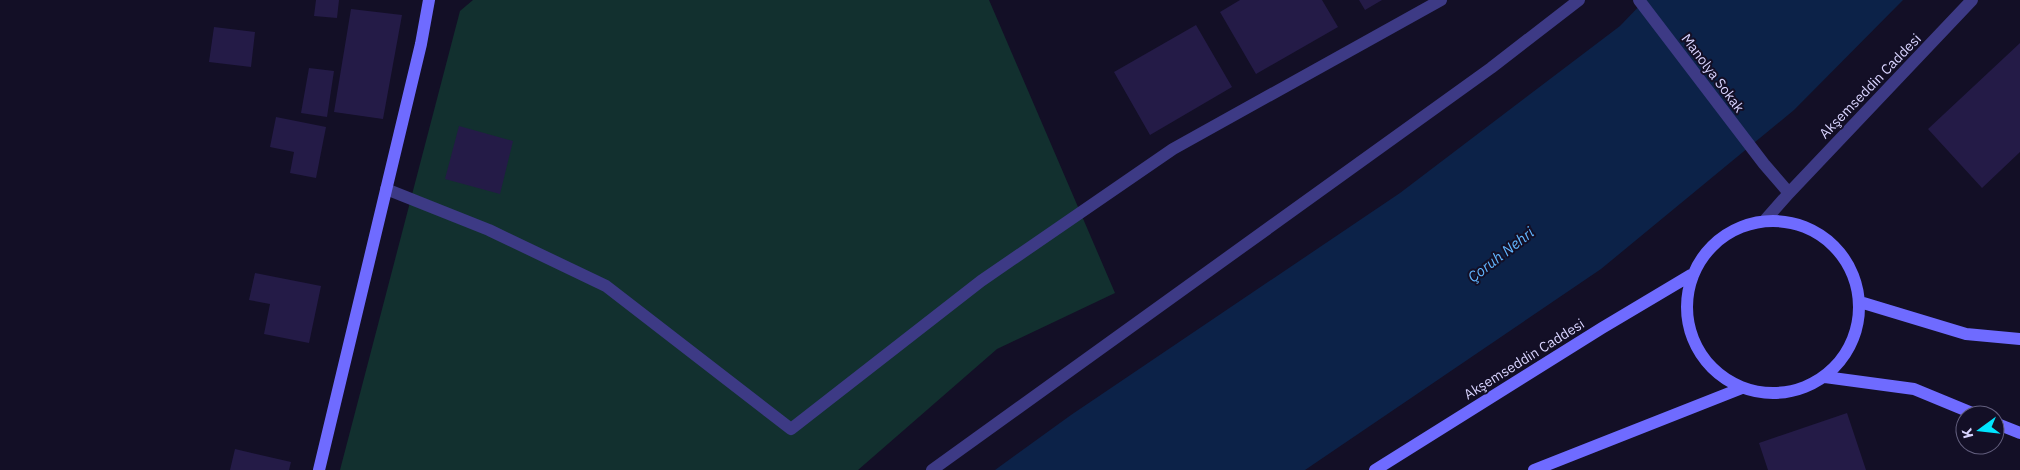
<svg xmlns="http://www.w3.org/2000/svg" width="2020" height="470" font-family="'IBM Plex Sans',sans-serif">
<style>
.green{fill:#12302f}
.water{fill:#0c2248}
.building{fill:#241b47}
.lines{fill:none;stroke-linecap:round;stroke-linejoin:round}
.street{stroke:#3d3a85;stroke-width:12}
.secondary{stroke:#6f6bff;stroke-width:12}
.labels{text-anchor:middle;stroke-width:4;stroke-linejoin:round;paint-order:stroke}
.street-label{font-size:14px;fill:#d9d4ff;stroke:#130f26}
.water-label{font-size:15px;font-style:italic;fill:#62b6ff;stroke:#130f26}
</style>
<rect width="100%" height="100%" fill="#130f26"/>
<path class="green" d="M473,0h516l126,293 -118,56 -139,121h-518l120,-459z"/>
<path class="water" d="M1645,0h258l-109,110 -193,159 -296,201h-310l76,-55 329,-222 220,-167z"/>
<path class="building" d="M316,0h23l-2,18 -23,-2z
M1240,0h82l16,27 -82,47 -36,-62z
M1359,0h23l-17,10z
M351,9l51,6 -19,104 -49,-7z
M1196,25l36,62 -82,48 -36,-63z
M214,27l41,5 -4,35 -42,-5z
M2020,43v109l-38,36 -54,-59z
M309,68l25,3 -7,46 -26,-4z
M276,117l50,10 -10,51 -26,-5 4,-21 -24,-5z
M459,126l54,15 -13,53 -55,-15z
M255,273l66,13 -12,57 -45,-9 6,-30 -21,-4z
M1847,413l19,57h-98l-9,-27z
M235,449l56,13 -2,8h-59z"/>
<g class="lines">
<path class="street" d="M1639,0l125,164 25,29
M386,189l103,41 117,56 185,143 190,-148 192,-132 268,-149
M1766,219l23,-26 183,-193
M932,470l559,-402 88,-68"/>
<path class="secondary" d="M1687 307a86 86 0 1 1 172 0a86 86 0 1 1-172 0Z
M1860,302l106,32 54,5
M1825,377l89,12 63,26
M1995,423l25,10
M319,470l102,-426 8,-44
M1375,470l227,-142 89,-53
M1534,470l208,-82"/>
</g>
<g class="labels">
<g class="street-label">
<text transform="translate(1713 73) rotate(53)" y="5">Manolya Sokak</text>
<text transform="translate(1870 86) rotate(-46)" y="5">Akşemseddin Caddesi</text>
<text transform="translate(1524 359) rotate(-32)" y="5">Akşemseddin Caddesi</text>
</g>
<g class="water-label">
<text transform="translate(1501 255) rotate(-38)" y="5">Çoruh Nehri</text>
</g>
</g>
<g transform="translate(1980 430) rotate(255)"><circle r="24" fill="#130f26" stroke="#625e7d"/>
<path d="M0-4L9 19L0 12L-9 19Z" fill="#00e5ff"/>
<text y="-8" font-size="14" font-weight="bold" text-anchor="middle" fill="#d9d4ff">K</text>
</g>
</svg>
